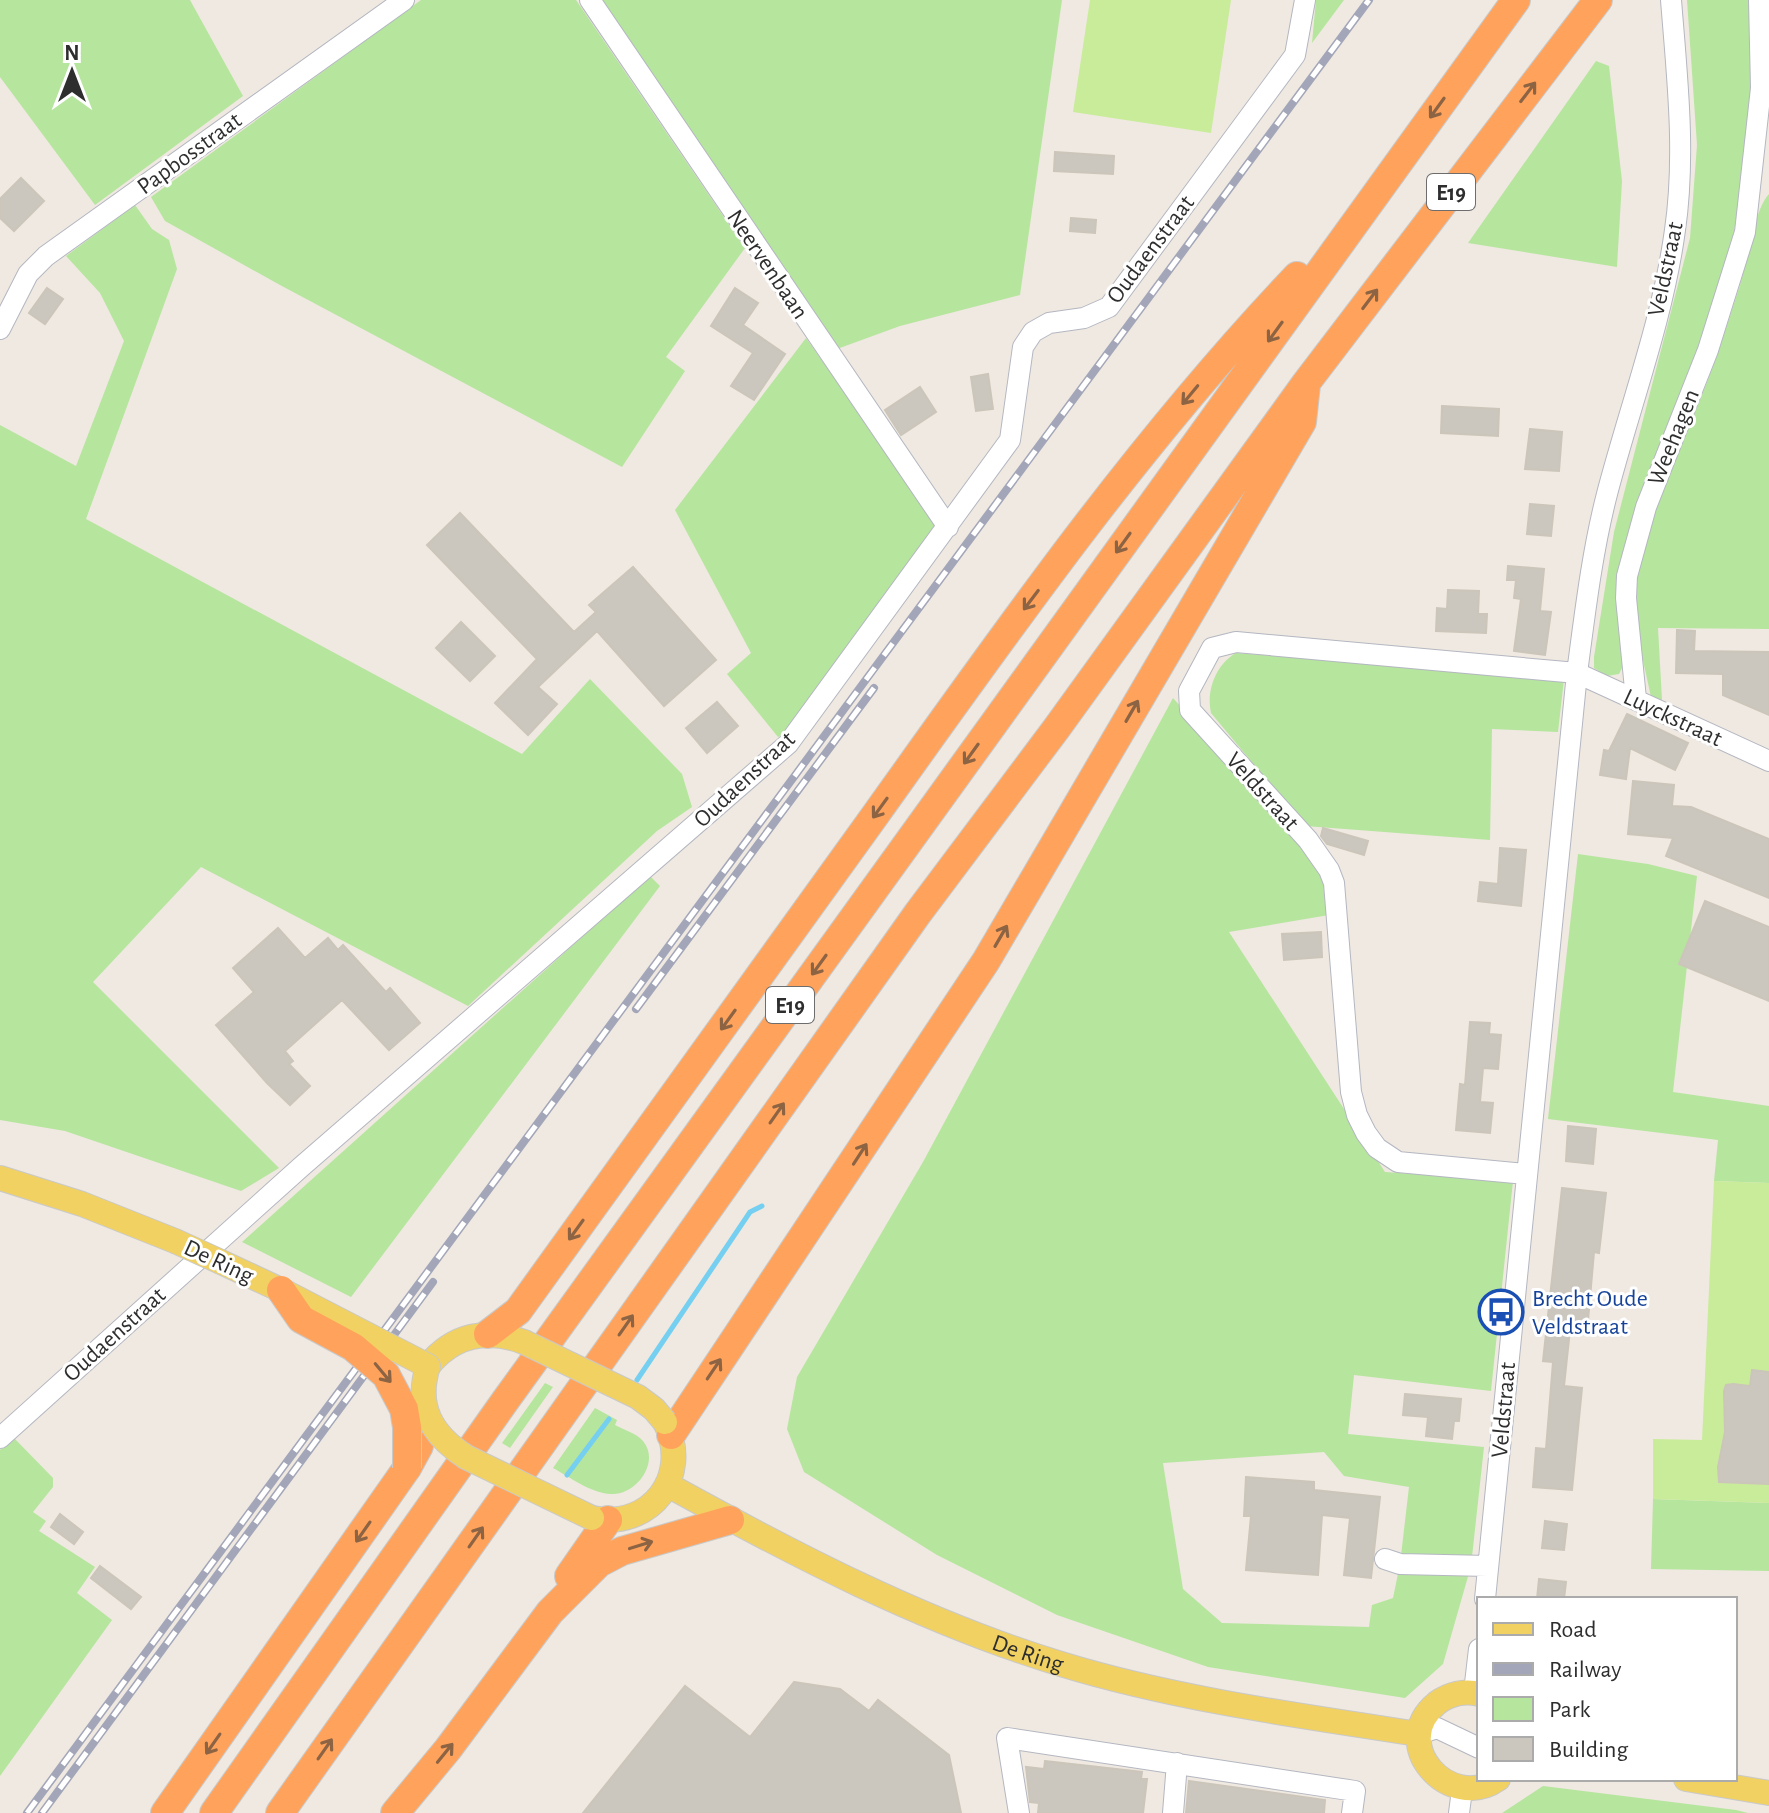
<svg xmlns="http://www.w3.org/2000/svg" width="1769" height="1813" font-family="'Alegreya Sans',sans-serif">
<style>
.green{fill:#b6e59e;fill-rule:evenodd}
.pitch{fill:#c9ec9a}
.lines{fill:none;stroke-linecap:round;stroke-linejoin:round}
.stream{stroke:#75cff0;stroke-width:5}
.building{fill:#cbc7bf;stroke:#cbc5ba;stroke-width:2}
.minor-casing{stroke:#b4b7c1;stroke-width:22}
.major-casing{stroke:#c9c9c9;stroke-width:26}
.highway-casing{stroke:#c9c9c9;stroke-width:30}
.minor{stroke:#fff;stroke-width:20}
.major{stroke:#f2d163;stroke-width:24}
.highway{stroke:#ffa35c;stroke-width:28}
.rail-casing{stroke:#a3a6b8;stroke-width:8}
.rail{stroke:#fff;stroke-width:5;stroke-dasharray:15;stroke-linecap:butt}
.major-bridge-casing{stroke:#c9c9c9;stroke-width:26;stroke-linecap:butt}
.highway-bridge-casing{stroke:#c9c9c9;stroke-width:30;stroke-linecap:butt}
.major-bridge{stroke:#f2d163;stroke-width:24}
.highway-bridge{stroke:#ffa35c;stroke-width:28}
.oneway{stroke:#8c6343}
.labels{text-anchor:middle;stroke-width:6;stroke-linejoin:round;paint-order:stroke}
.shield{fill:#fff;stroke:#6d6d6d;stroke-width:2}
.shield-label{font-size:22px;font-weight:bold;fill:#2e2e2e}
.street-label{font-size:24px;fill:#2e2e2e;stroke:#fff}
.transit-label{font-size:24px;fill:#164399;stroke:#fff;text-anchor:start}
</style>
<rect width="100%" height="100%" fill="#efe9e1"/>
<path class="green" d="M0,0h190l53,96 -148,109 -95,-128z
M421,0h155l169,248 -79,109 19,14 -63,96 -342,-182 -115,-64 -14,-24z
M600,0h462l-42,295 -120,31 -63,23z
M1316,0h28l-32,43z
M1687,0h62c7,104 -3,214 -38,313 -24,66 -53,131 -75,199 -7,21 -16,43 -18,65 -1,27 5,57 7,85l-6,12 -12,2 -13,-8v-11l20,-125 76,-294 7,-93z
M1596,61l13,5 13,115 -5,86 -149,-24z
M1769,194v435l-111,-1 4,72 -11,-3c-7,-34 -18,-72 -15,-108 6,-63 42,-135 66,-194 14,-34 25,-69 36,-104 9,-24 15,-80 31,-97z
M135,205l17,24 17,11 8,29 -91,250 436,235 68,-75 92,95 10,33 -35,24 -189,175 -267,-139 -108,115 186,186 -38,23 -176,-60 -65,-11v-695l76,41 48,-125 -24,-48 -34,-37z
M806,338l125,176 5,11 -153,210 -5,2 -51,-63 24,-21 -76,-143z
M1236,653l328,26 -6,53 -66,-3 -2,111 -185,-14 -94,-113c-5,-22 5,-49 25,-60z
M1173,698l143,161 12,32 1,24 -100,17 156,240 128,9 -22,210 -137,-16 -6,59 136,13 -13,119 -28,98 -38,34 -197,-31 -151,-52 -120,-60 -133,-83 -17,-43 10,-52 126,-215zM1324,1452l20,24 65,11 -9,77 -7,34 -21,7 -3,22 -147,-4 -39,-34 -20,-126z
M1578,854l70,10 49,12 -24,216 96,14v77l-55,-2 4,-41 -170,-21z
M650,876l10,10 -309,411 -109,-55z
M545,1383l8,4 -43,61 -8,-5z
M595,1408l22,12 -2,5c9,5 21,8 28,16 18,22 -8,55 -32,53 -21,-1 -41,-17 -58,-26z
M15,1439l38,39v9l-20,25 13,9 -7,10 56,36 -18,26 35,27 -112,156v-326l10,-10z
M1653,1499l116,4v68l-118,-2z
M1543,1786l193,24 12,3h-246z"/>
<path class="pitch" d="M1090,0h141l-20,133 -138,-21z
M1714,1181l55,2v320l-116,-4v-60l49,1z"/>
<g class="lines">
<path class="stream" d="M637,1380l113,-168 12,-6
M567,1475l42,-56"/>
</g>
<path class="building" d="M1055,152l59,4 -1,18 -59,-3z
M21,178l23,23 -30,30 -14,-13v-19z
M1071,218l25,2 -1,13 -25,-2z
M47,288l16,11 -18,25 -16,-11z
M735,288l23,15 -15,22 42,29 -31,46 -23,-14 22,-33 -42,-27z
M988,374l5,35 -17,2 -5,-34z
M920,387l16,25 -35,23 -16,-25z
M1442,406l57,3 -1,27 -57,-3z
M1530,429l32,3 -3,39 -34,-2z
M1530,504l24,2 -3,30 -24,-2z
M460,513l114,119 22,-20 -7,-7 44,-38 83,93 -52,46 -67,-75 -59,56 19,17 -29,31 -33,-32 42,-44 -110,-114z
M1508,566l36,3 -4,42 11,1 -6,43 -31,-4 7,-52 -7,-1 2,-18h-9z
M1448,590l31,1 -1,23h9l-1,19 -50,-2 1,-23 10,1z
M461,622l34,34 -25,25 -34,-33z
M1677,630l18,1 -1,20 75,1v63l-46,-20v-21l-47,-1z
M717,702l21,24 -31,27 -21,-25z
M1627,714l61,29 -13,27 -45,-22 -4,31 -26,-4 4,-25 5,1z
M1633,781l41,4 -2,21 19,1 78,32v59l-103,-42 7,-18 -45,-4z
M1323,828l45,13 -4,14 -37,-11 -6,-8z
M1500,848l26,2 -5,56 -43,-5 2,-19 18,2z
M1705,901l64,26v74l-90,-37z
M278,928l27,30 23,-20 10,12 5,-5 43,47 4,-4 30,35 -31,27 -47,-50 -57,51 8,10 -4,3 21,22 -20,19 -23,-22 -51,-58 38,-33 -21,-24z
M1321,932l1,25 -38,3 -2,-26z
M1470,1022l20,1 -1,11 12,1 -3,34 -15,-1 -3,34 13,1 -3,30 -34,-3 4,-46 5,1z
M1568,1126l28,3 -3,35 -27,-3z
M1562,1188l44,5 -7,60 -5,-1 -7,80 -17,-2 -6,56 18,2 -10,102 -39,-3 3,-39 10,1 7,-87 -10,-1z
M1752,1370l17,2v112l-50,-2 -1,-15 7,-35 -1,-41 2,-6 7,-1 17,2z
M1405,1394l56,5 -2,22h-5l-2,18 -26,-3 2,-19 -25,-2z
M1246,1477l68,5v8l66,7 -9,81 -27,-3 6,-57 -28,-3 -4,60 -72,-5 5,-54h-7z
M60,1514l23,18 -9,12 -23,-17z
M1545,1521l22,3 -3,26 -22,-2z
M100,1566l41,31 -10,12 -40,-31z
M1539,1579l27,3 -2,17h-27z
M794,1682l46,7 29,22 9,-11 71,55 12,58h-378l102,-127 65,51z
M1045,1761l97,11 -1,7h6l-4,34h-105l1,-10 -9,-1 -4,-35 18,2z
M1189,1781l136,19 -1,13h-138z"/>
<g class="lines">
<g class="minor-casing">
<path id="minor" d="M590,0l358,527
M0,329l28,-55 18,-18 358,-256
M1636,699l-10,-101 1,-22 19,-69 62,-157 37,-118 16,-144 -2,-88
M1526,1174l-128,-12 -21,-14 -11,-15 -9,-18 -6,-23 -17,-209 -5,-13 -21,-30 -118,-130 -1,-19 23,-43 24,-6 341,31 192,88
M0,1438l301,-271 487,-423 222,-304 13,-93 10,-15 16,-9 35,-5 25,-11 186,-252 10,-55
M1385,1559l15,5 88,2
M1485,1599l92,-926c8,-60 15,-121 30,-179 23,-88 56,-175 68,-264 11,-76 2,-154 -4,-230
M1474,1692l5,-43
M1419,1734l18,-6 42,20
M1019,1813l-12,-75 348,53 -3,22
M1173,1813l4,-50
M1459,1813l3,-23"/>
</g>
<g class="major-casing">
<g id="major">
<path d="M0,1178l82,26 93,37"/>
<path d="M221,1262l60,28"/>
<path d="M428,1366c26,-32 59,-38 96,-24"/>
<path id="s1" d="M668,1485c125,69 255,137 393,179 114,35 240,52 358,70"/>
<path d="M592,1518c59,12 100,-42 73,-96"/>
<path d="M1479,1694c-14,-4 -30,0 -42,9 -50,41 13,110 61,76"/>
<path d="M1686,1779l83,14"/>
</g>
</g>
<g class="highway-casing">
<path id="highway" d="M488,1334l30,-23c119,-166 239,-331 358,-497 132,-185 264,-373 421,-538
M671,1435l315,-474 316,-539 4,-37
M569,1576l39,-56
M165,1813l242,-345 12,-22
M214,1813l291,-412 1011,-1401
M280,1813l638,-900 138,-184 250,-346 292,-383
M395,1813l53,-64 102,-137 49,-49 23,-12 108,-31"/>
</g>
<use href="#minor" class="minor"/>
<use href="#major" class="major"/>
<use href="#highway" class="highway"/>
<g class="rail-casing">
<path id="rail" d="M636,1009l238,-321
M27,1813l1342,-1813
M42,1813l391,-531"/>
</g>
<use href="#rail" class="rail"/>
<g class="major-bridge-casing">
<path id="major-bridge" d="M175,1241l46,21
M281,1290l147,76c-13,41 4,69 38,91l126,61
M524,1342l114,55 16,12 11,13"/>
</g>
<g class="highway-bridge-casing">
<path id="highway-bridge" d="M281,1290l20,29 52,28 33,28 18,34 3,18v41"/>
</g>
<use href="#major-bridge" class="major-bridge"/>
<use href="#highway-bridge" class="highway-bridge"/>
</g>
<defs><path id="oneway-shaft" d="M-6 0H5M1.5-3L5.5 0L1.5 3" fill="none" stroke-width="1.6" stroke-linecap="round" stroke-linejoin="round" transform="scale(2)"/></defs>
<g class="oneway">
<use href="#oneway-shaft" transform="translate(1528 92) rotate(-53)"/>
<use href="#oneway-shaft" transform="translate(1437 108) rotate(126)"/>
<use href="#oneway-shaft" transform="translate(1370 299) rotate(-53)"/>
<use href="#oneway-shaft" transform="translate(1275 332) rotate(126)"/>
<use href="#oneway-shaft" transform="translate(1190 395) rotate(130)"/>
<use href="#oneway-shaft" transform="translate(1123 543) rotate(126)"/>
<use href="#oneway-shaft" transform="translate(1031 600) rotate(127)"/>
<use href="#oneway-shaft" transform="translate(1132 711) rotate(-60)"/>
<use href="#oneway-shaft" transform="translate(971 754) rotate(126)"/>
<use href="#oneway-shaft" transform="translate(880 808) rotate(126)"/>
<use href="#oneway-shaft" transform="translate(1001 936) rotate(-60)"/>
<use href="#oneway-shaft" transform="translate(819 965) rotate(126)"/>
<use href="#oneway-shaft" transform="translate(728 1020) rotate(126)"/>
<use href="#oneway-shaft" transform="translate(777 1113) rotate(-55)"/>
<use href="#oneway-shaft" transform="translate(860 1154) rotate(-57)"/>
<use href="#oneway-shaft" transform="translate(576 1230) rotate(126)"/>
<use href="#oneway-shaft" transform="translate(626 1325) rotate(-55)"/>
<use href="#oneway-shaft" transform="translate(714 1369) rotate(-56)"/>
<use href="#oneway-shaft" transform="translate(383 1373) rotate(50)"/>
<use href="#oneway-shaft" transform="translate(363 1532) rotate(125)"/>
<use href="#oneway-shaft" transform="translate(476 1537) rotate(-55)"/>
<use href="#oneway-shaft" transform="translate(641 1545) rotate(-17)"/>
<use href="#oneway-shaft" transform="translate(213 1744) rotate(125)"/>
<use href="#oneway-shaft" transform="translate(325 1749) rotate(-55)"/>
<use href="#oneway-shaft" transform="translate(445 1753) rotate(-51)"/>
</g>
<defs>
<g id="bus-ring" transform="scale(2.3)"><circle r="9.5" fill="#fff" stroke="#1a4fb4" stroke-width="1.5"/><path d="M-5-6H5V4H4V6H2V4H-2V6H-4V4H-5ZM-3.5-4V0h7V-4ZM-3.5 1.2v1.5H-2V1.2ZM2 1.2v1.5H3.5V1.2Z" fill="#1a4fb4"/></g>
</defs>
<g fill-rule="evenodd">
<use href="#bus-ring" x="1501" y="1312"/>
</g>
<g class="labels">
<g class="shield">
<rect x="1427" y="174" width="48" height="36" rx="6"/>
<rect x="766" y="987" width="48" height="36" rx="6"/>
</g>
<g class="shield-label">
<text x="1451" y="200">E19</text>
<text x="790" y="1013">E19</text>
</g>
<g class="street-label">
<text transform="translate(189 153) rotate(-36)" y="8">Papbosstraat</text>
<text transform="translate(1150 249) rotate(-53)" y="8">Oudaenstraat</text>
<text transform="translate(768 264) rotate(56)" y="8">Neervenbaan</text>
<text transform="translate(1665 269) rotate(-78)" y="8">Veldstraat</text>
<text transform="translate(1673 437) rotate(-68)" y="8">Weehagen</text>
<text transform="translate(1673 717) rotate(25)" y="8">Luyckstraat</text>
<text transform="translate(744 779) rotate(-43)" y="8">Oudaenstraat</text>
<text transform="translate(1263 791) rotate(48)" y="8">Veldstraat</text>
<text transform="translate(219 1261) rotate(25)" y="8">De Ring</text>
<text transform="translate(114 1334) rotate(-42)" y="8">Oudaenstraat</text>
<text transform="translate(1503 1410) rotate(-85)" y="8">Veldstraat</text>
<text dy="8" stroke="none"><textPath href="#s1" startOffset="398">De Ring</textPath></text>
</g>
<g class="transit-label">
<text x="1532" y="1306">Brecht Oude<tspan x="1532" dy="28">Veldstraat</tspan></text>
</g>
</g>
<rect x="1477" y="1597" width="260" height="184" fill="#ffffff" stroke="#ababab" stroke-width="2"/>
<rect x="1493" y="1623" width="40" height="12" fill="#f2d163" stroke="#ababab" stroke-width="2"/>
<text x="1549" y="1637" font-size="24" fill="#2e2e2e">Road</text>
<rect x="1493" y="1663" width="40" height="12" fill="#a3a6b8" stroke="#ababab" stroke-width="2"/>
<text x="1549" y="1677" font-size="24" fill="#2e2e2e">Railway</text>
<rect x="1493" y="1697" width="40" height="24" fill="#b6e59e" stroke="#ababab" stroke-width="2"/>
<text x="1549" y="1717" font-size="24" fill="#2e2e2e">Park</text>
<rect x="1493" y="1737" width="40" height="24" fill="#cbc7bf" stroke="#ababab" stroke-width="2"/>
<text x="1549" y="1757" font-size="24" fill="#2e2e2e">Building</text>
<g transform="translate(72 72)" stroke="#ffffff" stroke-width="6" paint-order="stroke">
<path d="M0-6L14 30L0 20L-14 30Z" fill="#2e2e2e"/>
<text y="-12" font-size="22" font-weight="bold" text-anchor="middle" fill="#2e2e2e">N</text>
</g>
</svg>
